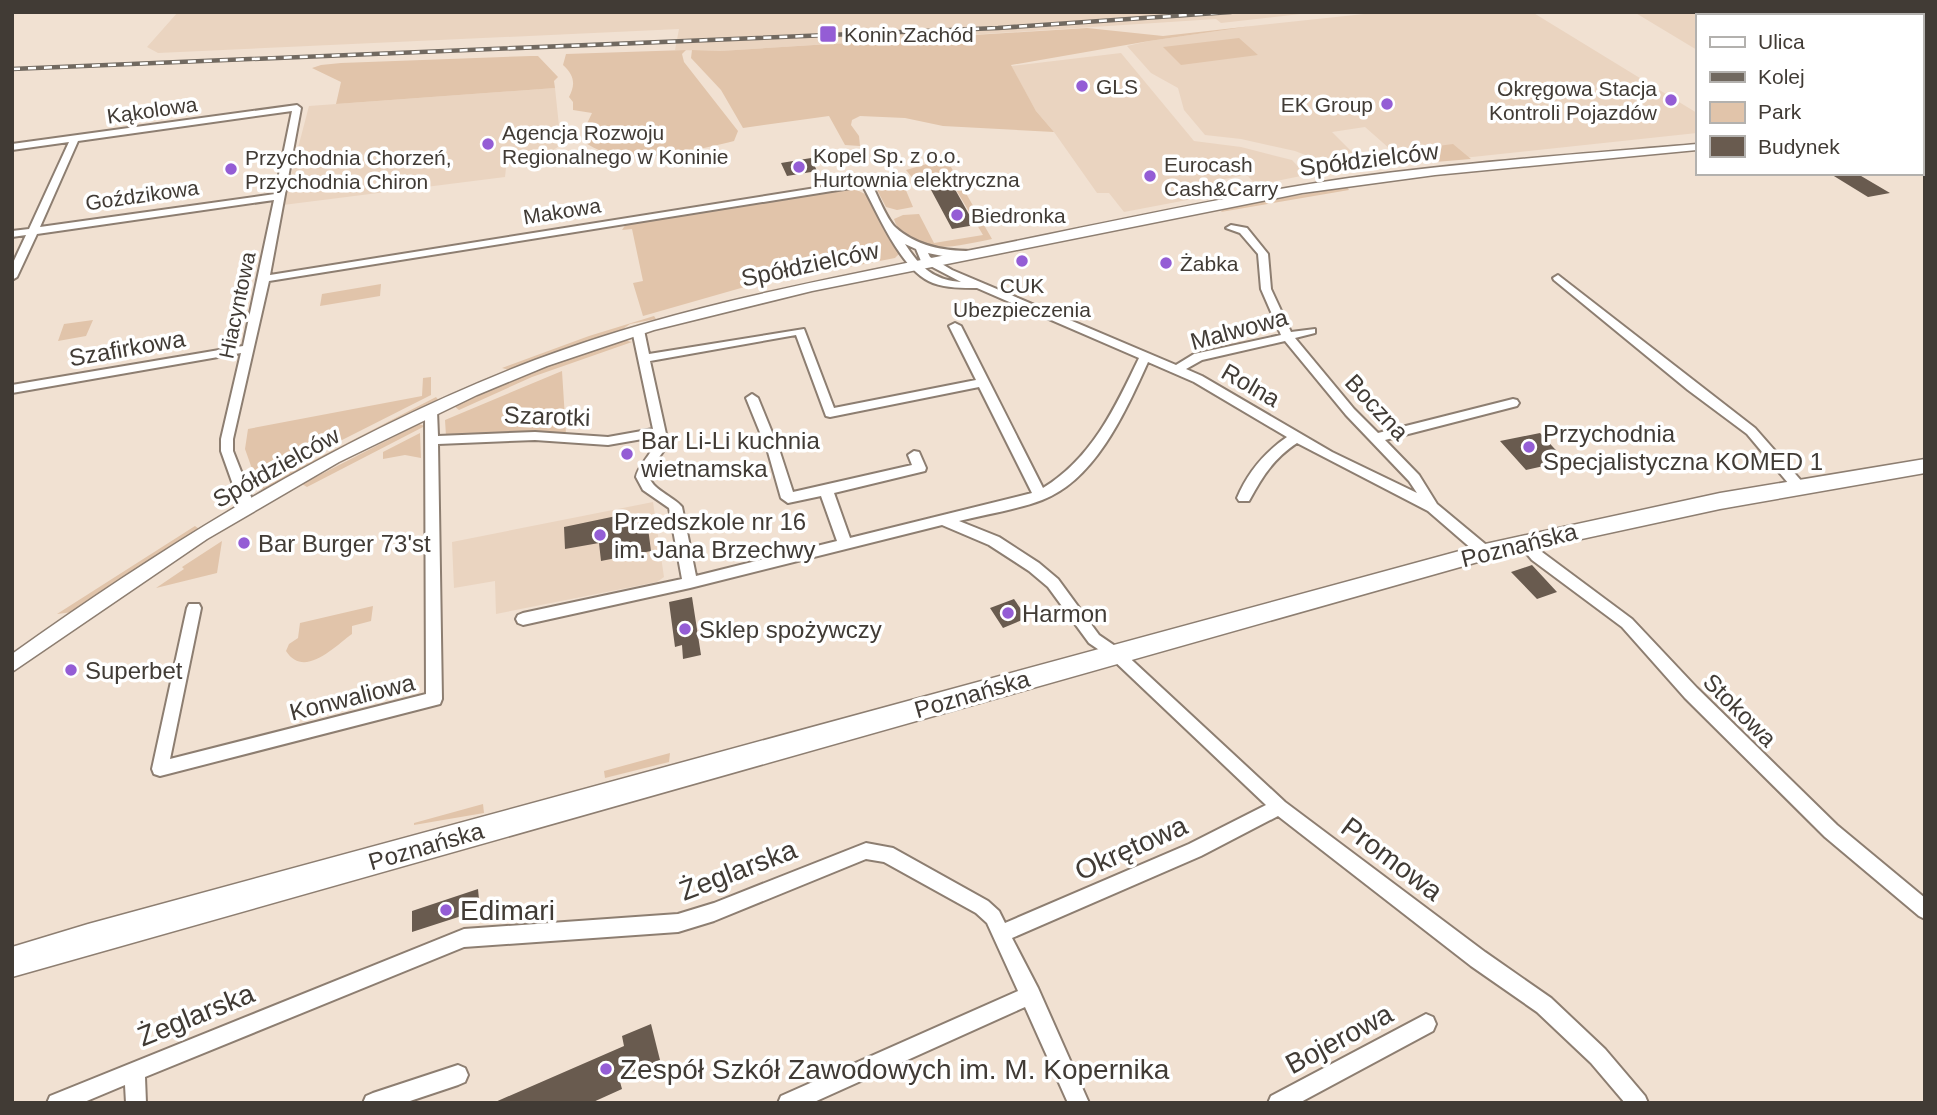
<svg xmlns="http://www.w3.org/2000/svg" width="1937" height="1115" font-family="Helvetica,sans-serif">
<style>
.built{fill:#ead4c0}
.green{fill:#e1c4aa}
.building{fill:#695b4f}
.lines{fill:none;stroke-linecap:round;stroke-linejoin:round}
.minor-casing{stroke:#8d7e71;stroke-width:4}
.tertiary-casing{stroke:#8d7e71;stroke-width:3}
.primary-casing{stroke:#8d7e71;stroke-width:3}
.minor{fill:#fff;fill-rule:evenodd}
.tertiary{fill:#fff;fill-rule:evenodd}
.primary{fill:#fff;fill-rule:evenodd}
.rail-casing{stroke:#716960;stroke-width:4.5}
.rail{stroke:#fff;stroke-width:2.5;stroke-dasharray:8;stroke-linecap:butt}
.poi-dot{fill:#945dd5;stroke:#fff;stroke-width:2.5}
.labels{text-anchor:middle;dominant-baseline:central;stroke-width:7;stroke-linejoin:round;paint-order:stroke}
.far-poi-label{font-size:21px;fill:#413b35;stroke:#fff;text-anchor:start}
.far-street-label{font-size:21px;fill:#413b35;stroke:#fff}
.street-label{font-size:24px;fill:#413b35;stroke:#fff}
.poi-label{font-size:24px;fill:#413b35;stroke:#fff;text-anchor:start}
.near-street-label{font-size:28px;fill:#413b35;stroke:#fff}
.near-poi-label{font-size:28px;fill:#413b35;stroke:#fff;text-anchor:start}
</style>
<rect width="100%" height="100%" fill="#f1e1d2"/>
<path class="built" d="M178 12H1318L1221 23 1216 19 720 51 675 50 679 29 158 53 147 47Z
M1383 12H1532L1697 113V133L1407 164 1365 127 1332 132 1362 162 1336 167 1295 151 1241 139 1205 135 1184 110 1178 88 1151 73 1127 46 1149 41 1252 26Z
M1634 12H1869L1876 16H1697V50Z
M1121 53 1194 141 1241 147 1292 160 1306 175 1256 185 1247 175 1213 181 1224 193 1124 212 1109 193H1097L1054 132 1036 111 1011 66Z
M555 88 561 145 550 152 507 159 505 177 283 205 309 106Z
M653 502 664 577 657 582 496 614 495 581 454 588 452 542Z"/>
<path class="green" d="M1252 26 1149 41 1011 65 1036 111 1054 132 943 126 905 118 860 116 852 120 851 125 859 136 860 146 845 145 829 116 743 128 721 90 691 58 692 50 720 51 1087 28 1163 36Z
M1239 38 1258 55 1181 65 1163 47Z
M686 50 682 54 684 62 738 131 734 141C692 151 618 171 582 140V134L592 113 573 110V102L569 97C576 84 574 75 563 65L566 54Z
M531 56H538L558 77 554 81 555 88 336 104 341 82 312 68 321 65 341 63Z
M1416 144 1423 148 1453 144 1471 159 1435 162Z
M944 159 947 160 992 239C961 245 907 261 894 219L903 215 919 214 934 243 983 235 952 183 944 184 940 177 914 180 906 170Z
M895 180 902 181 913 207 897 210 886 207 877 190 883 184Z
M1347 187 1349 190 1221 212 1224 208Z
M845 189H855L867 195 897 248 899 254 895 258 741 288 643 316 633 283 643 281 632 229 622 230 626 224Z
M381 284 380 296 320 306 322 294Z
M654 316 656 319 630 324 620 331 509 370 502 368 589 336Z
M93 320 86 336 58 341 64 324Z
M624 340 632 342 532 377 459 410 454 406 529 373Z
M562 371 566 434 446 436 445 420Z
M431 377V395L261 481 256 480 245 449 248 429 422 396 423 378Z
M436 397 439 401 267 489 254 491Z
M419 424 425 426 307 487 302 484Z
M420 433 421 458 405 455 383 459V452Z
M195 526 199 529 73 612 57 614Z
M222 541 217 573 156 588 184 569 182 567Z
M373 606 371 621 352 626V634C334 647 304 679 286 651L289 644 298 638 300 623Z
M670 753 669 762 605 778 604 771Z
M483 804 484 813 414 825V823Z"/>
<path class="building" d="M811 158 817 171 787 176 781 163Z
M1829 173H1856L1890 193 1868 197Z
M952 184 975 225 952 229 930 188Z
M1540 433 1566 461 1526 470 1500 441Z
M621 515 623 524 635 531 648 528 651 551 601 561 599 543 565 549 564 527Z
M1532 565 1557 592 1537 599 1511 572Z
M692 597 701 655 683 659 682 645 675 647 669 602Z
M1014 599 1027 618 1003 628 990 608Z
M478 889 480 910 412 932V911Z
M651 1024 660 1060 619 1078 622 1089 591 1103H493L624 1046 622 1036Z"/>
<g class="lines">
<defs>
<path id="minor" d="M297 105 301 108 270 275 866 180 871 183C877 194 886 218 895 227 916 246 943 251 971 251L976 254C964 261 942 256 928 253L930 257 952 270 1176 365 1194 354 1281 335 1261 289 1258 254 1240 233 1226 228 1231 225 1247 228 1268 254 1271 289 1291 332 1315 329V333L1295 338 1354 409 1378 433 1513 399 1517 400 1519 403 1517 406 1385 440 1419 475 1437 504 1490 548 1492 552 1490 556H1480L1428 511 1297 443C1273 459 1262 477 1249 501H1239L1237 498C1248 472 1264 453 1287 437L1194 382 1148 362C1126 410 1096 480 1042 500 1016 510 986 514 959 521L999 537 1039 563 1058 579 1099 635 1121 650 1285 802 1485 952 1551 998 1605 1049 1645 1096 1648 1103H1625L1591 1063 1537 1012 1471 966 1278 816 1201 856 1012 938 1038 988 1089 1103H1068L1025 1007 812 1103H778L781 1096 1018 991 987 923 976 913 884 862 866 859 714 921 678 932 464 947 145 1077 146 1103H126L125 1085 82 1103H47L50 1096 464 929 678 914 714 903 866 843 893 848 988 901 999 911 1005 923 1189 844 1266 805 1111 658 1089 643 1048 587 1029 571 989 545 942 525 690 588 523 625 518 623 516 619 518 615 523 613 682 579 669 508 643 490 636 477C639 462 657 452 654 437L608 445 535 440 438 444 442 699 440 704 160 776 154 774 152 769 187 608 189 604H199L201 608 170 759 426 694 425 411 427 408 431 407 437 411 438 436 535 432 608 437 653 429 632 330 638 327 644 330 649 354 804 329 834 408 976 380 949 326 955 323 961 326 1043 488C1092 458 1115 408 1139 358L977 288C962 288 947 288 933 283 902 272 878 214 863 186L269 281 233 439V451L255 507 248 512 241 507 221 451V439L241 353 12 393V385L243 346 274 200 37 234 17 277 12 280V265L26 235 12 237V231L29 229 69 142 12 150V144ZM292 111 275 194 40 227 78 141ZM905 244 916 249 921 261 961 282C933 280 920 267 905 244ZM796 335 826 416 830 417 979 387 1032 493 850 538 834 493 925 471 926 468 919 452 914 451 908 455 912 465 793 492 780 452 758 398 752 394 746 398 768 452 781 498 788 503 821 496 837 541 696 576 682 507C674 496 645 487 650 472 654 461 664 453 668 443L650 361ZM1285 341 1346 415 1409 481 1417 493 1332 452 1202 376 1186 369 1202 360Z
M1558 275 1755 428 1804 484 1806 487 1804 490H1794L1747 434 1688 390 1554 280 1553 278Z
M1524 537 1529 538 1542 552 1632 619 1697 688 1837 825 1925 898V919L1919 916 1825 837 1685 698 1622 627 1532 560 1517 542Z
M1426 1014 1433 1017 1436 1024 1433 1031 1299 1103H1268L1271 1096Z
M458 1065 465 1068 468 1075 465 1082 458 1085 404 1103H363L366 1096 373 1093Z"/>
<path id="tertiary" d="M1921 122H1925V128H1921Z
M1697 144V150L1435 175 1302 193 812 291 654 330 547 366 477 395 339 462 207 539 12 672V654C176 537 347 432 535 360 672 308 818 281 961 252 1090 227 1218 197 1349 178 1464 162 1581 154 1697 144Z"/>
<path id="primary" d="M1925 459V473L1720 509 1485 560 12 977V947L88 924 1485 544 1720 493Z"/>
</defs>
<use href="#minor" class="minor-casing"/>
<use href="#tertiary" class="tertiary-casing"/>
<use href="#primary" class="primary-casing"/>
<use href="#minor" class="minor"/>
<use href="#tertiary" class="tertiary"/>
<use href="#primary" class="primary"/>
<defs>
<path id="rail" d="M12 69 998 28 1231 12"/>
</defs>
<use href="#rail" class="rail-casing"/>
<use href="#rail" class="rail"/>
</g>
<g class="poi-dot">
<rect x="819" y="25" width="18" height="18" rx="3.5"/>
<circle cx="1082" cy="86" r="7"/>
<circle cx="1671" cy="100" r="7"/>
<circle cx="1387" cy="104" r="7"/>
<circle cx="488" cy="144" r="7"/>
<circle cx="799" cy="167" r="7"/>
<circle cx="231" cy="169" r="7"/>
<circle cx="1150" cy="176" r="7"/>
<circle cx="957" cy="215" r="7"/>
<circle cx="1022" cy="261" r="7"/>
<circle cx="1166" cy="263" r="7"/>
<circle cx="1529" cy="447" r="7"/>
<circle cx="627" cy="454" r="7"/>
<circle cx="600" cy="535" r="7"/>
<circle cx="244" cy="543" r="7"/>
<circle cx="1008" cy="613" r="7"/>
<circle cx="685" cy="629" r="7"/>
<circle cx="71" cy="670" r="7"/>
<circle cx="446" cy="910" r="7"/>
<circle cx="606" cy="1069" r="7"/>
</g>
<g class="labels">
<g class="far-poi-label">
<text x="844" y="34">Konin Zachód</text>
<text x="1096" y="86">GLS</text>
<text x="1657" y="88" text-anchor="end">Okręgowa Stacja<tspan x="1657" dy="24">Kontroli Pojazdów</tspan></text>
<text x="1373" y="104" text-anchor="end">EK Group</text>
<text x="502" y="132">Agencja Rozwoju<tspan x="502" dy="24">Regionalnego w Koninie</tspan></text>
<text x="813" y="155">Kopel Sp. z o.o.<tspan x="813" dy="24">Hurtownia elektryczna</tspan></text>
<text x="245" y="157">Przychodnia Chorzeń,<tspan x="245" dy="24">Przychodnia Chiron</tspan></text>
<text x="1164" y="164">Eurocash<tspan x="1164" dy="24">Cash&amp;Carry</tspan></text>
<text x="971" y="215">Biedronka</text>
<text x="1180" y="263">Żabka</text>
<text x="1022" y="285" text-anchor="middle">CUK<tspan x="1022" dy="24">Ubezpieczenia</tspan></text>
</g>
<g class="far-street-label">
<text transform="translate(152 110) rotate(-8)">Kąkolowa</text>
<text transform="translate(142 195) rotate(-8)">Goździkowa</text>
<text transform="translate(562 211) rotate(-9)">Makowa</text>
<text transform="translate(237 305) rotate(-78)">Hiacyntowa</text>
</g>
<g class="street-label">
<text transform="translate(1369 159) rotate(-7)">Spółdzielców</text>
<text transform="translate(810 264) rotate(-12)">Spółdzielców</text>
<text transform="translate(1239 329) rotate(-15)">Malwowa</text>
<text transform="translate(127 348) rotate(-10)">Szafirkowa</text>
<text transform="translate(1251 385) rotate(30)">Rolna</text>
<text transform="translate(1377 407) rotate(47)">Boczna</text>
<text transform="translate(547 416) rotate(2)">Szarotki</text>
<text transform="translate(276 467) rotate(-29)">Spółdzielców</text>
<text transform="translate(1519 545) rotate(-14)">Poznańska</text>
<text transform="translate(972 694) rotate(-16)">Poznańska</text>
<text transform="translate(352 697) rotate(-14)">Konwaliowa</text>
<text transform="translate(1740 710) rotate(45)">Stokowa</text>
<text transform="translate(426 846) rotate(-16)">Poznańska</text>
</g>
<g class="poi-label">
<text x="1543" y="433">Przychodnia<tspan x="1543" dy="28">Specjalistyczna KOMED 1</tspan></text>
<text x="641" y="440">Bar Li-Li kuchnia<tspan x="641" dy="28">wietnamska</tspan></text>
<text x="614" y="521">Przedszkole nr 16<tspan x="614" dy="28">im. Jana Brzechwy</tspan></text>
<text x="258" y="543">Bar Burger 73'st</text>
<text x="1022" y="613">Harmon</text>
<text x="699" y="629">Sklep spożywczy</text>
<text x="85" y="670">Superbet</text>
</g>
<g class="near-street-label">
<text transform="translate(1131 848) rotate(-24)">Okrętowa</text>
<text transform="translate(1392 859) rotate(37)">Promowa</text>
<text transform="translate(738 870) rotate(-21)">Żeglarska</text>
<text transform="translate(196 1015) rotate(-22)">Żeglarska</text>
<text transform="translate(1339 1039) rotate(-28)">Bojerowa</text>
</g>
<g class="near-poi-label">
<text x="460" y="910">Edimari</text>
<text x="620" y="1069">Zespół Szkół Zawodowych im. M. Kopernika</text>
</g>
</g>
<rect width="1937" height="1115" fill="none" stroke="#413b35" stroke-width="28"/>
<rect x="1696" y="14" width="228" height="161" fill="#ffffff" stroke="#b3b1ae" stroke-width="2"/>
<rect x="1710" y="37" width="35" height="10" fill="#ffffff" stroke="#b3b1ae" stroke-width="2"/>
<text x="1758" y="49" font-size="21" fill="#413b35">Ulica</text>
<rect x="1710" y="72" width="35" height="10" fill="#716960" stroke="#b3b1ae" stroke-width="2"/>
<text x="1758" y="84" font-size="21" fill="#413b35">Kolej</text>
<rect x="1710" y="102" width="35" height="21" fill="#e1c4aa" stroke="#b3b1ae" stroke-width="2"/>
<text x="1758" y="119" font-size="21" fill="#413b35">Park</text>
<rect x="1710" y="136" width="35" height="21" fill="#695b4f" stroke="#b3b1ae" stroke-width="2"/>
<text x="1758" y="154" font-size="21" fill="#413b35">Budynek</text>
</svg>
